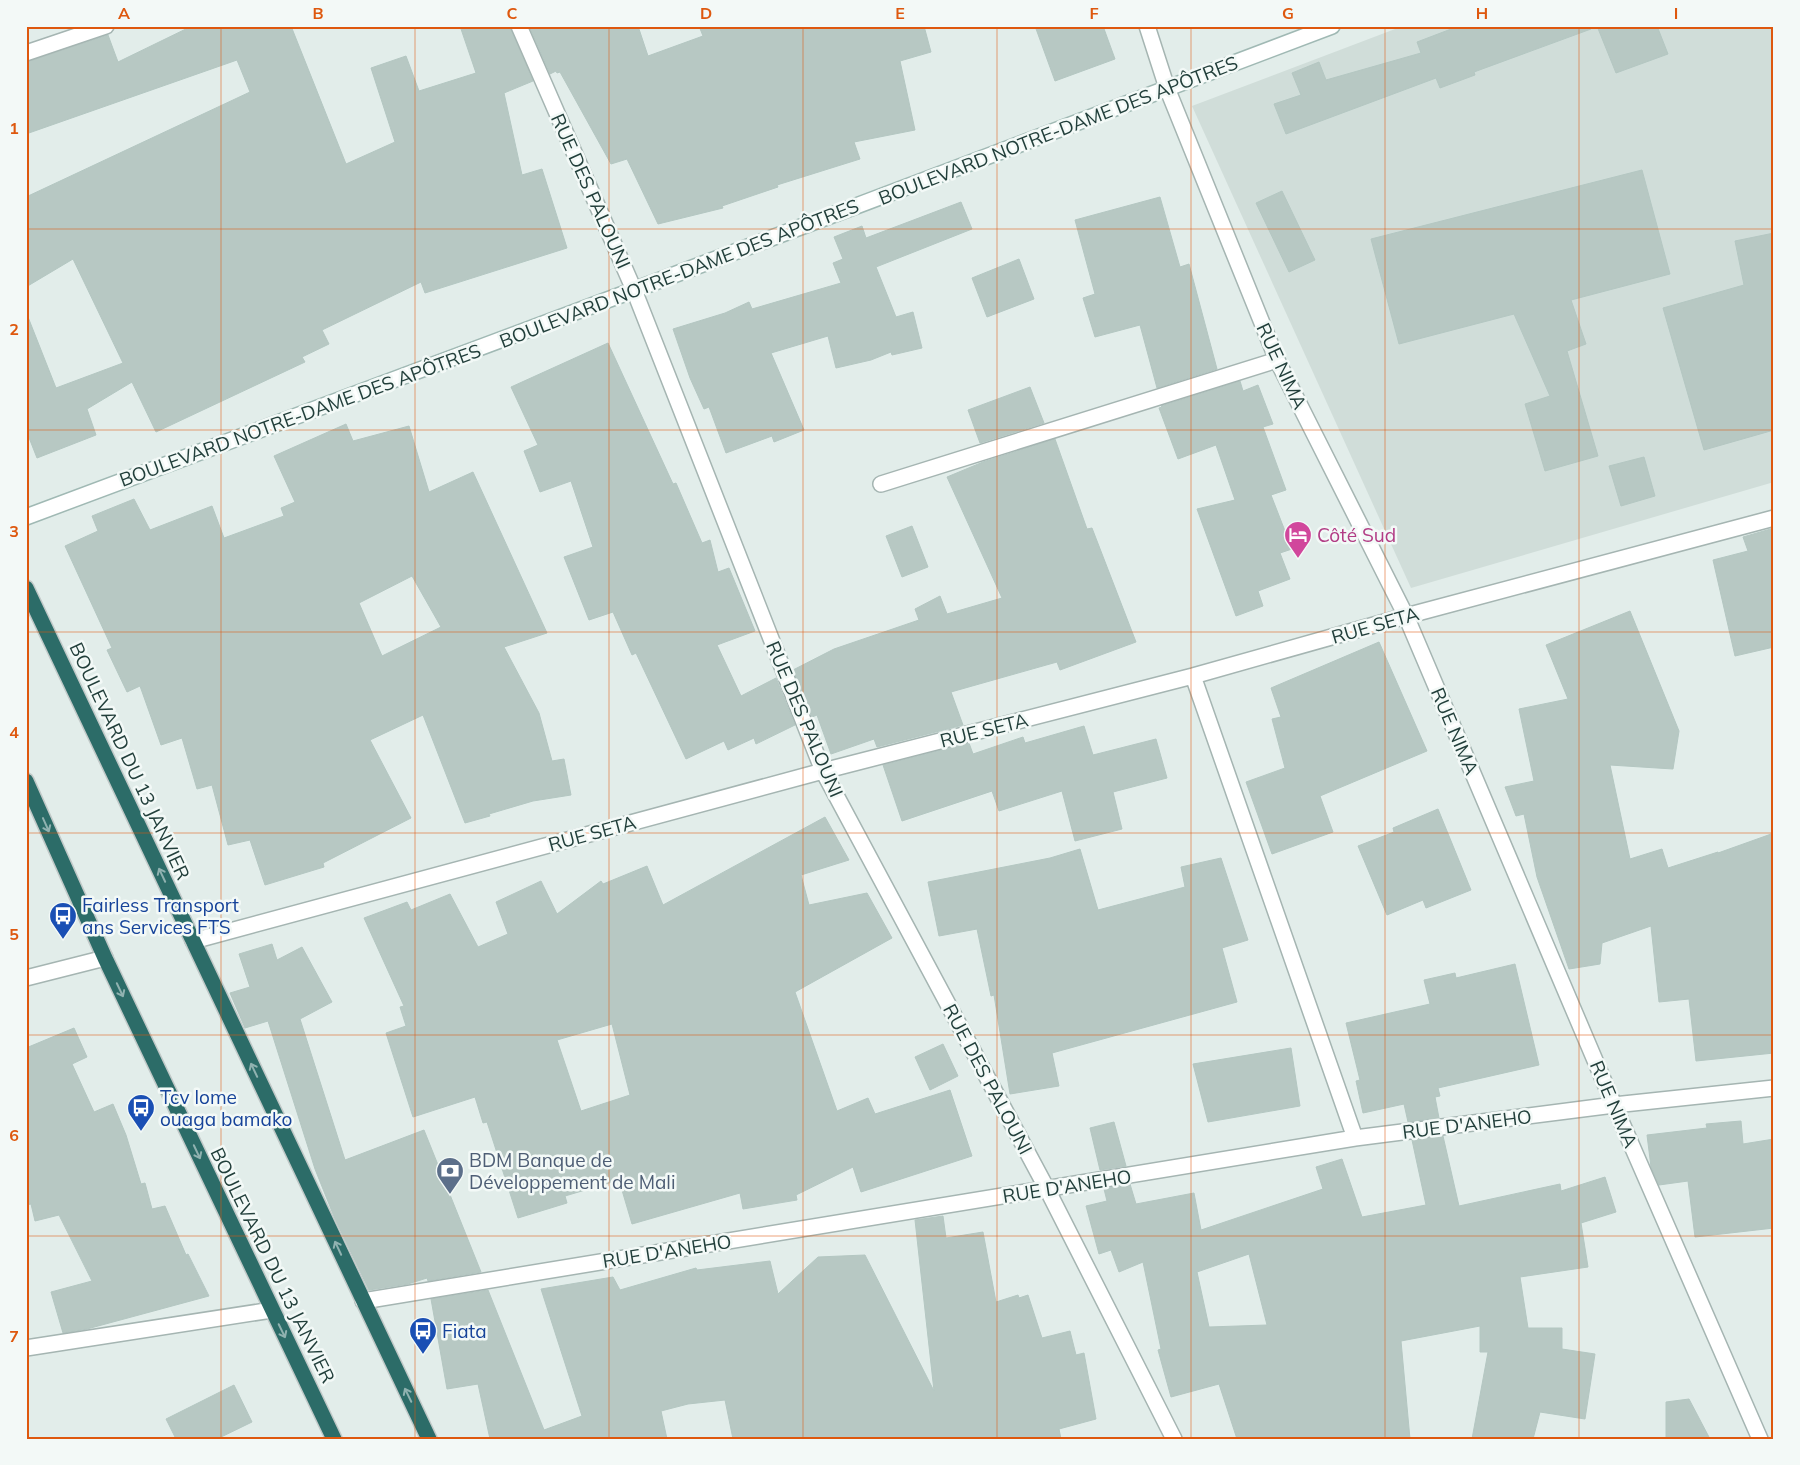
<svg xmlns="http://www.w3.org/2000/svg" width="1800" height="1465" font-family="Mulish,sans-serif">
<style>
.built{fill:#d0ddd9}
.building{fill:#b7c8c3;stroke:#b4c7c2;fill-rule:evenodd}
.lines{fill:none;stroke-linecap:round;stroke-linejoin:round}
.street-casing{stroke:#a5b5b2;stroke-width:18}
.secondary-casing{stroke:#a0b9b4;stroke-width:18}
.highway-casing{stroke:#c1c9c8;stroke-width:18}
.street{stroke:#fff;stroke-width:15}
.secondary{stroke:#fff;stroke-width:15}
.highway{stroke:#2c6c68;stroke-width:15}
.oneway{stroke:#90b2b0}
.grid{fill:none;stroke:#de580e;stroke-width:1;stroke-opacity:0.55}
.labels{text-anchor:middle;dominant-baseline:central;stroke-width:5;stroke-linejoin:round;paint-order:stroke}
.street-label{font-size:19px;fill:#223f3b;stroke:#f3f9f7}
.hotel-label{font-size:19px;fill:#b23c85;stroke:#f3f9f7;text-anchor:start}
.transit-label{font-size:19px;fill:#164399;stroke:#f3f9f7;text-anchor:start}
.service-label{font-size:19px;fill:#4e5e75;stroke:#f3f9f7;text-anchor:start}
.neatline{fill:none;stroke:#de580e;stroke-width:2}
.grid-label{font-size:16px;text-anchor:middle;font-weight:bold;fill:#de580e}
</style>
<rect width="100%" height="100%" fill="#e2edea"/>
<path class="built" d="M1403 26H1774V482L1411 588 1192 106Z"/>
<path class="building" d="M192 26H291L346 164 395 142 371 68 406 56 419 91 476 73 460 26H510L533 81 504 93 522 175 542 169 567 248 425 293 421 282 322 330 329 344 302 357 305 362 156 432 132 382 87 409 96 435 37 458 26 430V317H28L56 388 123 363 73 259 26 287V197L250 92 237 60 26 134V62L108 35 118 62Z
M529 26H638L648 56 703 36 699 26H924L931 52 900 61 915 130 854 142 860 159 777 185 778 187 722 206 723 208 658 224 627 159 611 164 560 72 557 73 556 71 550 74Z
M1035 26H1103L1115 59 1055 81Z
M1459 26H1590L1591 29 1474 72 1475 75 1440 88 1436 78 1286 134 1274 104 1301 95 1292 73 1319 62 1326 80 1421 53 1417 42Z
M1597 26H1657L1668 54 1616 73Z
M1642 170 1670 274 1571 300 1586 344 1567 351 1598 456 1545 471 1525 404 1550 396 1514 314 1399 344 1371 239Z
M1282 191 1315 260 1289 272 1256 203Z
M1160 197 1180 267 1189 264 1217 369 1157 388 1140 325 1095 337 1083 298 1095 294 1075 220Z
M961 202 972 229 876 267 896 317 913 312 922 348 892 355 891 352 871 360 836 368 828 336 771 353 804 430 774 442 772 436 726 453 709 407 704 409 690 378 673 329 725 313 749 302 752 309 841 283 833 263 843 259 834 237 862 226 866 238Z
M1774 233V430L1704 450 1663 308 1744 285 1735 241Z
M1019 259 1034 299 987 317 972 278Z
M608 343 673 484 676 483 702 543 710 540 718 572 729 568 755 631 717 645 741 696 776 678 795 725 756 744 754 738 728 750 724 741 686 759 636 653 632 655 613 612 589 620 564 557 593 547 571 481 540 492 524 451 538 445 511 387Z
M1240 381 1243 391 1258 385 1273 424 1263 427 1286 490 1271 495 1292 549 1280 553 1290 579 1258 591 1263 606 1236 616 1197 509 1235 500 1216 445 1178 459 1159 408 1162 407 1161 406Z
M1030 387 1044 423 980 443 968 410Z
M346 424 353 441 409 426 429 492 473 472 547 633 504 647 539 713 552 761 564 759 571 795 533 801 489 814 490 816 465 823 423 715 370 740 411 818 323 863 324 867 265 885 250 840 228 845 212 785 197 789 182 738 161 745 140 686 127 692 107 650 112 648 65 546 98 531 92 516 134 499 150 530 212 506 224 538 284 516 281 508 295 502 274 456ZM412 576 441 627 382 656 359 603Z
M1055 439 1087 529 1092 528 1136 642 1060 670 1057 662 951 692 963 725 877 747 874 739 831 754 817 715 812 717 793 670 834 649 919 620 915 609 940 596 947 614 1002 598 947 477 983 462Z
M1644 457 1655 496 1621 506 1609 466Z
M912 526 928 567 902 577 886 536Z
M1774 528V647L1735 656 1713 560 1748 551 1743 537Z
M1630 611 1679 731 1673 769 1610 765 1630 859 1662 849 1668 868 1718 852V853L1774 833V1053L1696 1061 1689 999 1659 1002 1651 926 1602 943 1600 964 1569 969 1537 877 1524 814 1516 816 1505 787 1534 781 1519 709 1568 699 1546 645Z
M1379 642 1427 751 1320 796 1333 832 1272 854 1246 782 1285 768 1272 719 1281 717 1271 688Z
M1084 726 1093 755 1156 739 1167 778 1113 792 1122 829 1075 841 1062 791 999 811 992 791 902 821 883 765 969 743 973 754 1023 737 1025 743Z
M1438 809 1471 890 1426 908 1423 900 1387 915 1358 846 1394 832 1393 828Z
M825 817 849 860 801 875 809 905 867 893 892 938 795 992 837 1111 868 1098 875 1114 950 1090 972 1156 861 1192 853 1167 796 1195 797 1200 743 1209 740 1193 632 1224 619 1180 565 1196 567 1203 518 1218 487 1122 483 1123 475 1097 413 1117 386 1033 406 1026 400 1007 404 1006 364 918 407 902 411 910 450 894 478 947 508 934 496 902 541 881 557 914 601 881 603 884 647 866 663 905ZM612 1024 630 1095 581 1111 557 1040Z
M1080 849 1098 910 1185 887 1181 867 1221 858 1248 940 1222 948 1237 1002 1052 1053 1059 1086 1010 1094 994 995 991 996 977 929 939 936 928 882 1050 858Z
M272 944 277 960 302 947 332 1002 300 1019 345 1160 424 1130 481 1272 428 1281 427 1278 408 1284 369 1290 335 1219 315 1169 268 1021 245 1028 230 993 250 987 239 954Z
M1515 964 1539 1065 1438 1088 1440 1096 1435 1097 1439 1118 1408 1122 1404 1104 1363 1113 1356 1081 1360 1080 1346 1023 1430 1004 1424 980 1455 973 1456 978Z
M74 1028 87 1057 72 1064 94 1112 113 1104 126 1135 141 1184 145 1183 152 1209 165 1206 186 1255 188 1254 209 1296 87 1329 63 1333 51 1292 92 1281 59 1215 35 1221 31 1204 26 1205V1048Z
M943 1044 958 1076 930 1090 915 1057Z
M1291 1048 1300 1106 1208 1122 1193 1064Z
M1741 1121 1743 1144 1774 1139V1228L1695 1237 1688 1181 1659 1185 1651 1167 1647 1135 1707 1128 1706 1124Z
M1114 1122 1126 1166 1100 1170 1090 1128Z
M1443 1136 1459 1206 1560 1184 1561 1191 1605 1177 1616 1212 1581 1223 1588 1267 1520 1277 1528 1328H1562V1349L1595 1354 1585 1419 1540 1412 1533 1439H1472L1488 1352H1480V1326L1401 1341 1410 1439H1237L1219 1384 1171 1397 1158 1350 1161 1349 1143 1262 1119 1272 1111 1250 1099 1254 1086 1206 1107 1201 1104 1189 1130 1184 1136 1204 1194 1193 1201 1230 1323 1189 1316 1167 1342 1159 1362 1217 1426 1205 1412 1140ZM1249 1254 1267 1325 1209 1327 1197 1272Z
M943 1216 946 1238 983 1232 996 1302 1018 1295 1019 1298 1028 1295 1042 1338 1070 1331 1076 1355 1084 1353 1096 1419 1059 1429 1061 1439H733L725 1400 688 1404 661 1411 667 1439H490L478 1384 447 1389 431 1299 488 1290 544 1430 582 1416 541 1289 613 1277 620 1290 696 1268 697 1270 770 1261 778 1294 818 1257 865 1255 934 1391 915 1220Z
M234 1385 252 1422 217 1439H176L166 1419Z
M1689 1399 1710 1439H1666V1402Z"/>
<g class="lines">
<defs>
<path id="street" d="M519 26 634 290 823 771 1047 1189 1174 1439
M1147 26 1167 88 1277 360 1406 616 1614 1105 1760 1439
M26 53 106 26
M881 484 1277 360
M1193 676 1355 1138
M193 941 823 771 1193 676 1406 616 1774 518
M26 978 105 958
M363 1301 1355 1138 1614 1105 1774 1088
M26 1348 272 1310"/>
<path id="secondary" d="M26 517 634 290 1332 26"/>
<path id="highway" d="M26 588 429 1439
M26 781 105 958 334 1439"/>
</defs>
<use href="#street" class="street-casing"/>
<use href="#secondary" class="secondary-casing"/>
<use href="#highway" class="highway-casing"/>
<use href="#street" class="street"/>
<use href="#secondary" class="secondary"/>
<use href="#highway" class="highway"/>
</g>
<defs><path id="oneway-shaft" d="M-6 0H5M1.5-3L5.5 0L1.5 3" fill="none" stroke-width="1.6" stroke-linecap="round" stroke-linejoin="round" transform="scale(1.25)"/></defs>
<g class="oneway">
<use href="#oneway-shaft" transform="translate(46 825) rotate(66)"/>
<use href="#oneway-shaft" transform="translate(162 875) rotate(-115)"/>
<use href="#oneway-shaft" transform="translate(120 990) rotate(65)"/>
<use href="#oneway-shaft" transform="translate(254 1070) rotate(-115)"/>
<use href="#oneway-shaft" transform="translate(197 1152) rotate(65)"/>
<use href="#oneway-shaft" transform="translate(338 1248) rotate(-115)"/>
<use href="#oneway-shaft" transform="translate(282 1331) rotate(64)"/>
<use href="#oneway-shaft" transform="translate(408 1395) rotate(-116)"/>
</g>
<path class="grid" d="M221 26V1439M415 26V1439M609 26V1439M803 26V1439M997 26V1439M1191 26V1439M1385 26V1439M1579 26V1439M26 229H1774M26 430H1774M26 632H1774M26 833H1774M26 1035H1774M26 1236H1774"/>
<defs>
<symbol id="hotel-pin" viewBox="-11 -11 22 30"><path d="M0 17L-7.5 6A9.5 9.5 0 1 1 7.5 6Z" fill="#d1479c" stroke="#f3f9f7"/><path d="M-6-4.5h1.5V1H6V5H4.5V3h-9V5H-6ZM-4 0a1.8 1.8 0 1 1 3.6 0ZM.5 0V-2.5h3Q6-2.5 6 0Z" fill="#fff"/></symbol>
<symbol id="bus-pin" viewBox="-11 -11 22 30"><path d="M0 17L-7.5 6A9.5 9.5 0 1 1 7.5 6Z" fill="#1a4fb4" stroke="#f3f9f7"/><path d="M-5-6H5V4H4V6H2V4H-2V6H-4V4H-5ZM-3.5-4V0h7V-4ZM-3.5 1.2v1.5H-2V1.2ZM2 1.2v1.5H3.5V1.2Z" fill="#fff"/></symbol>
<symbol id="bank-pin" viewBox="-11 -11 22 30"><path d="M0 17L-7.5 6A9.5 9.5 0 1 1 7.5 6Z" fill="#5c6f8a" stroke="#f3f9f7"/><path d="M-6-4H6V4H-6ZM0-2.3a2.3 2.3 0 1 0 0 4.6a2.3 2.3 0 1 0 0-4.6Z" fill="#fff"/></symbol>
</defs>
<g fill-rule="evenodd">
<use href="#hotel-pin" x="1282" y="519" width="32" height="43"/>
<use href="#bus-pin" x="47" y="900" width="32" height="43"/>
<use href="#bus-pin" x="125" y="1092" width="32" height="43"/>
<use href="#bank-pin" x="434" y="1155" width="32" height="43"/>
<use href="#bus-pin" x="407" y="1315" width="32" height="43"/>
</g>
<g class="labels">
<g class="street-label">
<text transform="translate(1058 130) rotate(-21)">BOULEVARD NOTRE-DAME DES APÔTRES</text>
<text transform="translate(591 191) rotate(66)">RUE DES PALOUNI</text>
<text transform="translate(679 273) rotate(-21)">BOULEVARD NOTRE-DAME DES APÔTRES</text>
<text transform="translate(1282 366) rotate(65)">RUE NIMA</text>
<text transform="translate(300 415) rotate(-20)">BOULEVARD NOTRE-DAME DES APÔTRES</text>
<text transform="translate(1375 625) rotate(-16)">RUE SETA</text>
<text transform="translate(805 719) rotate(67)">RUE DES PALOUNI</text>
<text transform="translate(984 730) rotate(-14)">RUE SETA</text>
<text transform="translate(1455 731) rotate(67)">RUE NIMA</text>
<text transform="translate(130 761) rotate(65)">BOULEVARD DU 13 JANVIER</text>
<text transform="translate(592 833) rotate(-15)">RUE SETA</text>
<text transform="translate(988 1079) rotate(62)">RUE DES PALOUNI</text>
<text transform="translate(1614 1104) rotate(67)">RUE NIMA</text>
<text transform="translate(1467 1124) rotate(-7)">RUE D'ANEHO</text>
<text transform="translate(1067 1186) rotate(-9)">RUE D'ANEHO</text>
<text transform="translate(667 1251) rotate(-9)">RUE D'ANEHO</text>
<text transform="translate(273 1265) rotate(64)">BOULEVARD DU 13 JANVIER</text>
</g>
<g class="hotel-label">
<text x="1317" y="535">Côté Sud</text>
</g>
<g class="transit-label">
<text x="82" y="905">Fairless Transport<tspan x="82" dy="22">ans Services FTS</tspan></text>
<text x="160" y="1097">Tcv lome<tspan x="160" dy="22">ouaga bamako</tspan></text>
<text x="442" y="1331">Fiata</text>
</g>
<g class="service-label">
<text x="469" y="1160">BDM Banque de<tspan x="469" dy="22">Développement de Mali</tspan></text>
</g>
</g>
<rect width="1800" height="1465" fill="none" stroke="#f3f9f7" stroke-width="55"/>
<rect x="28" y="28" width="1744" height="1410" class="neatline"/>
<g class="grid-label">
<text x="124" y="19">A</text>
<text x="318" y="19">B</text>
<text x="512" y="19">C</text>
<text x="706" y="19">D</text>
<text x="900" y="19">E</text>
<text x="1094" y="19">F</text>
<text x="1288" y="19">G</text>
<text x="1482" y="19">H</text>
<text x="1676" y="19">I</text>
<text x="14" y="134">1</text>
<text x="14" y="335">2</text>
<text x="14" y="537">3</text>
<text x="14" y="738">4</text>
<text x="14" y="940">5</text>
<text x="14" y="1141">6</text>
<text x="14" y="1342">7</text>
</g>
</svg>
